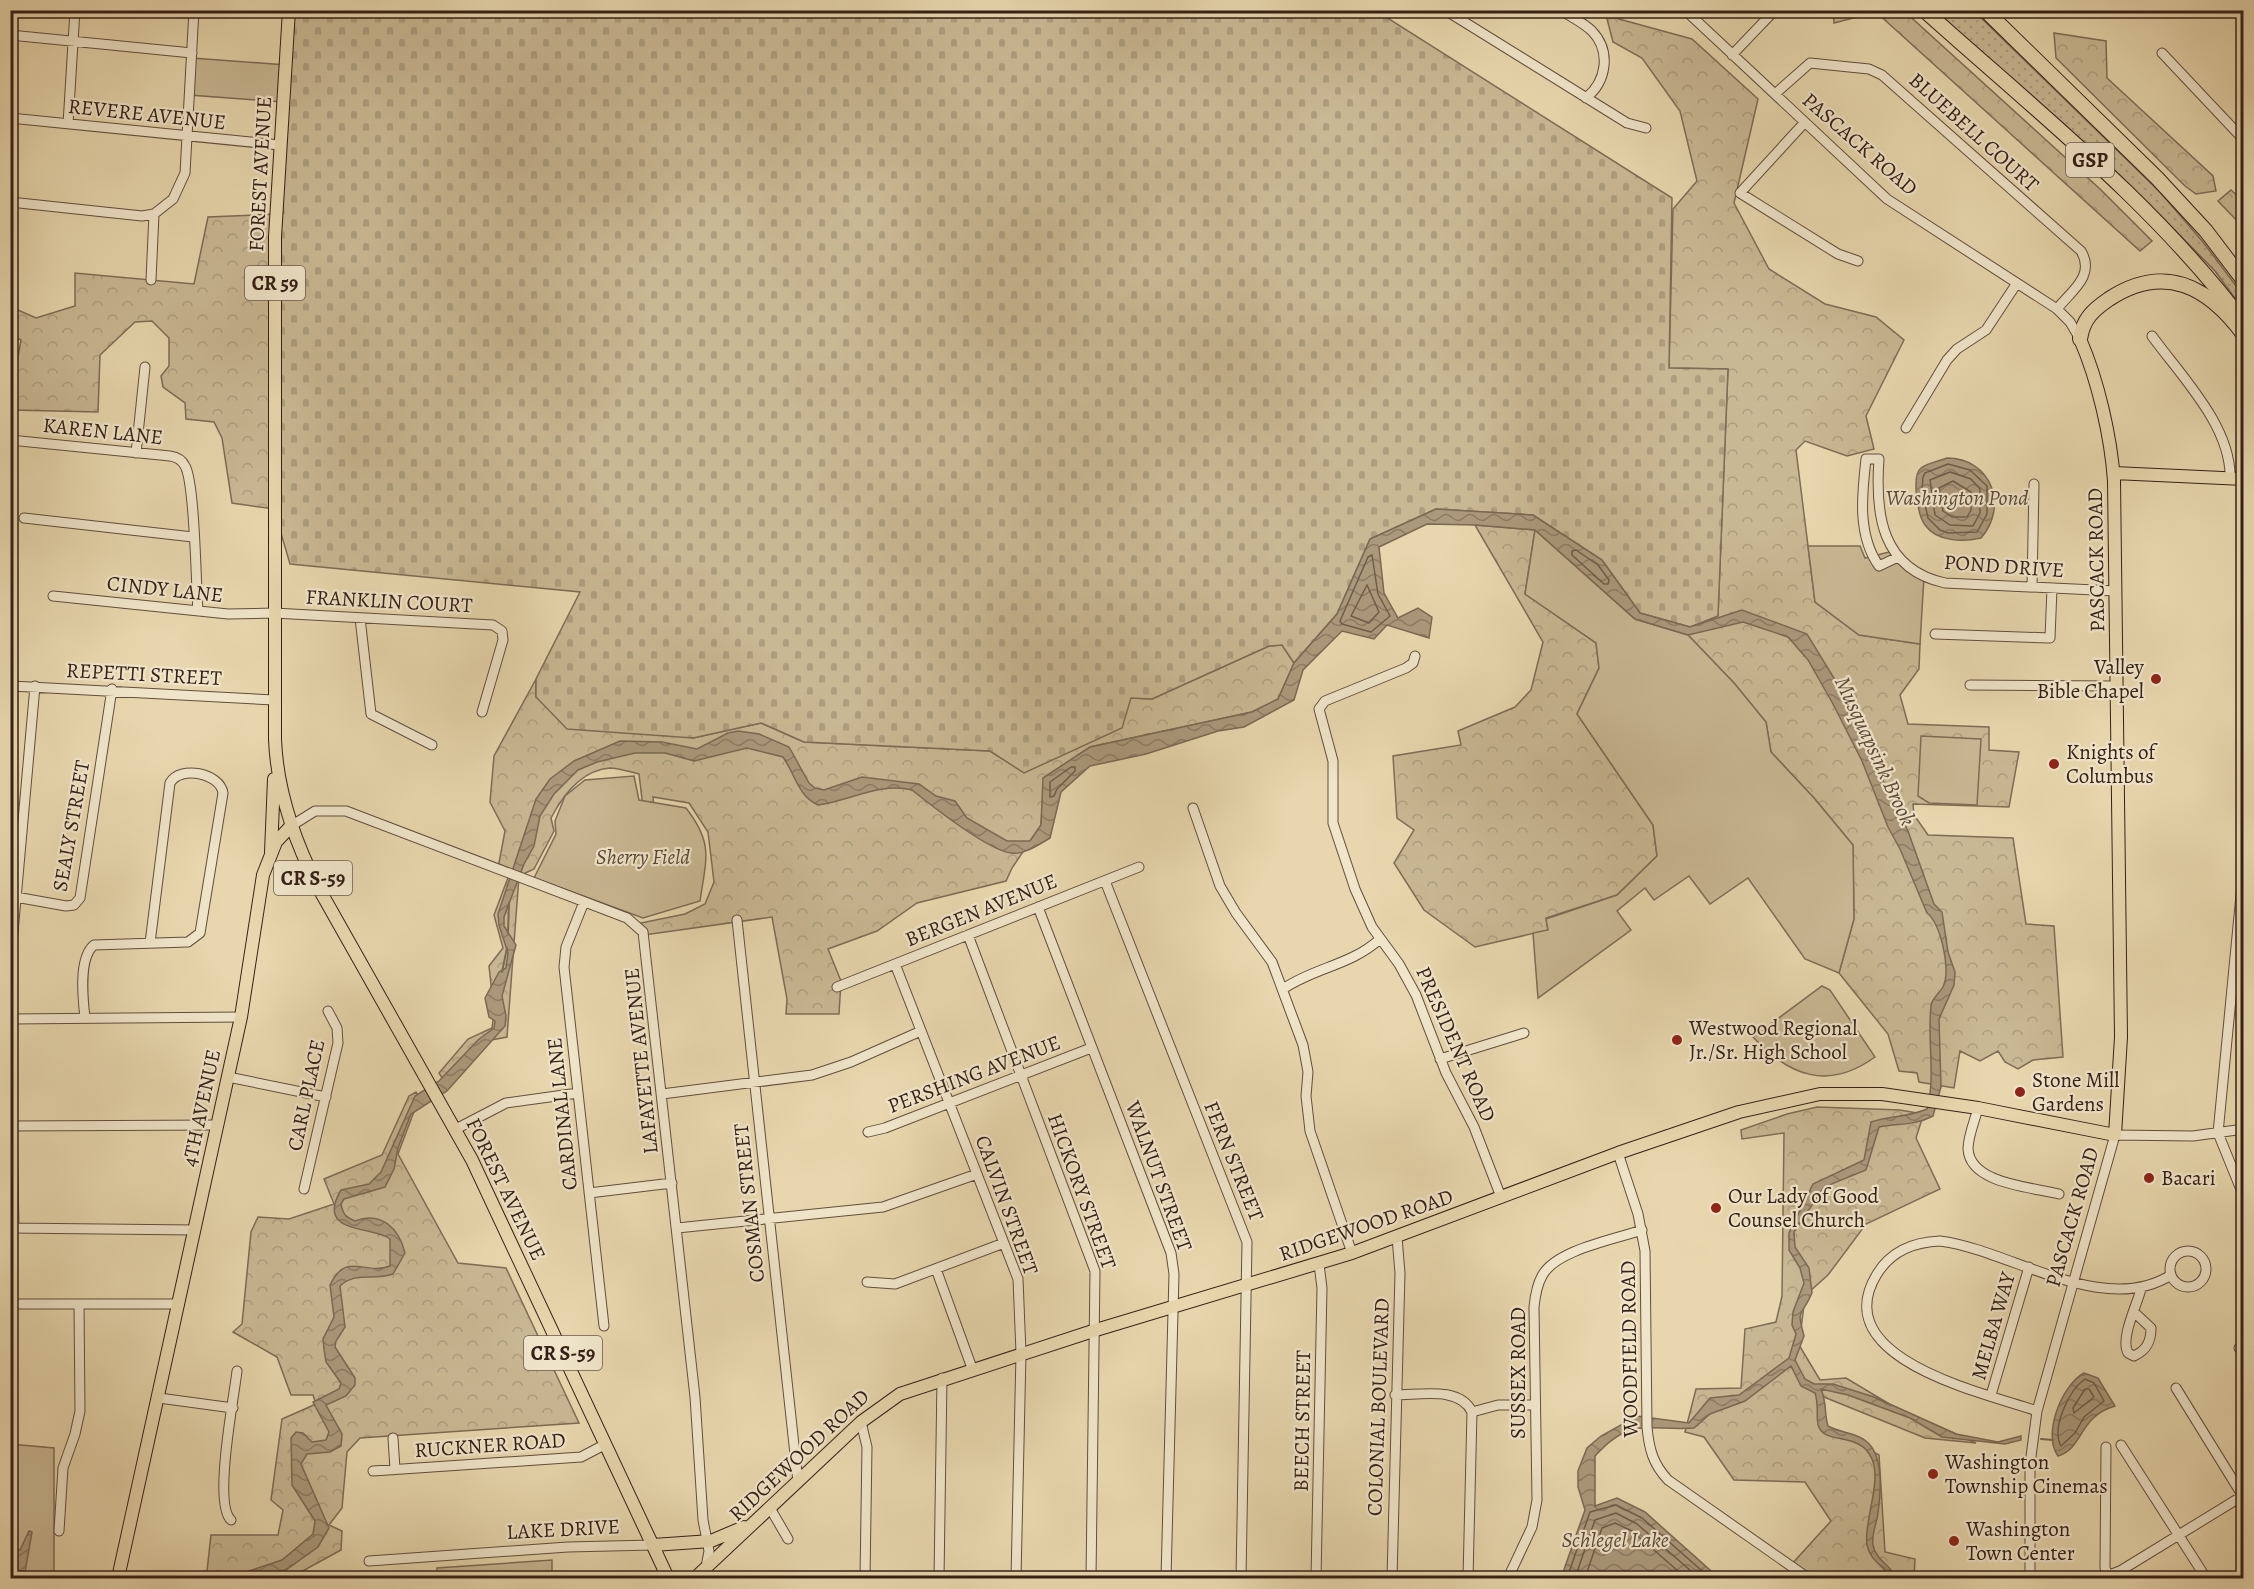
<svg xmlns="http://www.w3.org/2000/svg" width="2254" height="1589" font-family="Alegreya,serif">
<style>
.grass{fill:url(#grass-dots);stroke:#7e6c56;stroke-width:1.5}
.forest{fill:url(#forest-crowns);stroke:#7e6c56;stroke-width:1.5}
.cemetery{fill:url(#cemetery-stones);stroke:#7e6c56;stroke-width:1.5}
.park{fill:#c9b894;stroke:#7e6c56;stroke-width:1.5}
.water{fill:url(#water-waves);stroke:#7b6953;stroke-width:1.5}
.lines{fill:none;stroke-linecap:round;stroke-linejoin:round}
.shore{stroke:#705c49;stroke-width:1.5}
.stream{stroke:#7b6953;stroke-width:2}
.minor-casing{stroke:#614e3d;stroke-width:11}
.major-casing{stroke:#342017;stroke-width:14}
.highway-casing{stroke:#342017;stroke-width:16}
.minor{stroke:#f0e5ca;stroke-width:9}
.major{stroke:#e8d7ae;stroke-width:12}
.highway{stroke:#e8d7ae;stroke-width:14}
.poi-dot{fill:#8f2418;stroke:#f0e5ca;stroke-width:2}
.labels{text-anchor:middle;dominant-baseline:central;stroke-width:4.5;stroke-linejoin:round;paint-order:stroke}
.shield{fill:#f0e5ca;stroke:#6c5b4d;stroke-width:1.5}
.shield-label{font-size:20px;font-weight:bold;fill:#342017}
.street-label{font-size:21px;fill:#342017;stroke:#f0e5ca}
.poi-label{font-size:21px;fill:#342017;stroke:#f0e5ca;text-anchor:start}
.park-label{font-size:21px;font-style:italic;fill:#594636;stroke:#f0e5ca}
.water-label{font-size:22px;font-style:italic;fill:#5e4a3a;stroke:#f0e5ca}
</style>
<defs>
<pattern id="grass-dots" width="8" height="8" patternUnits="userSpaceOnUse" patternTransform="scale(1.5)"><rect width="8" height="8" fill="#c9b894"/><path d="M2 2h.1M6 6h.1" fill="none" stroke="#ad9e7f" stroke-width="1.8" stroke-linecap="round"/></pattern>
<pattern id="forest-crowns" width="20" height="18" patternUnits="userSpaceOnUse" patternTransform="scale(1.5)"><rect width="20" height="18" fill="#c9b894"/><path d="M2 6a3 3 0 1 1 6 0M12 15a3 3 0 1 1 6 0" fill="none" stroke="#ad9e7f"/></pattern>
<pattern id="cemetery-stones" width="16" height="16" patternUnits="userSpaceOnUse" patternTransform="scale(1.5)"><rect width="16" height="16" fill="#c9b894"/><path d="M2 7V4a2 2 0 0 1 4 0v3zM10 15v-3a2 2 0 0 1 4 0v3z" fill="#ad9e7f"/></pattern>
<pattern id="water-waves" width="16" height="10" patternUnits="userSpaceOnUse" patternTransform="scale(1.5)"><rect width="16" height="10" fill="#ab997b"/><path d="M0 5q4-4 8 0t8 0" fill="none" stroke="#8c7c64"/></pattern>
</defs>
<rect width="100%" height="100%" fill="#e8d7ae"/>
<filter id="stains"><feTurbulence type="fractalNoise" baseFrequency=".00333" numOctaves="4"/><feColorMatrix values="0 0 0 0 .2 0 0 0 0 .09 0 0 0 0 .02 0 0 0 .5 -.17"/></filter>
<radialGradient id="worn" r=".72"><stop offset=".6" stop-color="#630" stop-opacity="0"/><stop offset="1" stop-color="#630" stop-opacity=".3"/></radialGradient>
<path class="grass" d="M1936 11H1974L2159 191 2203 242 2243 295V309L2215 271 2146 201Z"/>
<path class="forest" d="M1605 11H1612L1619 19 1692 39 1758 99 1734 203 1769 269 1825 304 1876 317 1904 340 1866 416 1874 449 1847 456 1805 441 1796 450 1815 602 1859 635 1920 644 1919 669 1900 695 1908 724 1989 727V750L2019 752 2009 807 1913 804 1914 815 1928 835 2013 838 2026 924 2054 926 2063 1057 2033 1060 2018 1069 2005 1062 1998 1051 1980 1061 1960 1051 1954 1088 1919 1082 1917 1073 1899 1071 1888 1034 1839 973 1854 919 1853 845 1814 798 1771 752 1766 722 1734 683 1688 635 1718 615 1728 369 1669 368 1673 209 1697 181 1680 111 1642 58 1613 42Z
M1833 11H1904L2100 189 2152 241 2140 251 1876 12 1834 23Z
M2054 33 2106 41 2107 78 2213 176 2216 191 2196 194 2185 186 2056 58Z
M2231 190 2243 201V227L2218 201Z
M276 214 274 509 232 503 222 438 214 422 186 419 185 403 163 387 161 376 169 366V338L152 321 135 322 100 355 98 412 11 410V374H15L21 340 11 335V307L36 318 75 306V273L194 284 208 217Z
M1475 525 1535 530 1525 594 1596 643 1599 668 1577 714 1653 825 1657 856 1617 895 1546 918 1548 930 1475 947 1424 910 1394 863 1414 830 1397 818 1393 756 1461 745 1458 731 1515 707 1531 690 1543 642Z
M1282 645 1294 663 1278 699 1252 712 1090 747 1044 778 1041 825 1012 868 1006 881 917 903 877 931 828 949 841 981 839 1014H786L787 999 772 917 644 935 636 924 685 914 705 904 714 882 708 832 689 803 653 797 655 815 644 816 639 774C630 772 619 768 610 768 581 770 563 795 551 818L554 831 534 869 519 876 507 1037 486 1041 444 1081 439 1073 468 1039 492 1028 494 1013 489 966 503 948 494 915 509 875 498 868 505 831 490 802 494 756 536 679V697L693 738 761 723 804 742 990 751 1024 772 1131 698 1152 699 1269 646Z
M416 1092 421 1100 418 1101 398 1154 458 1263 506 1268 579 1423 360 1438 347 1452 342 1508 329 1525 342 1531 341 1550 290 1578H134L207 1571 211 1535H278L283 1510 271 1500 282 1419 316 1404 313 1395H291L277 1357 233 1332 242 1324 251 1232 258 1217 289 1219 334 1204 324 1179 382 1155 409 1096Z
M1817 1107 1900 1110 1928 1115 1922 1119 1916 1138 1940 1189 1866 1224 1828 1275 1809 1292 1804 1305 1799 1345 1820 1380 1846 1378 1891 1405 1976 1443 1925 1438 1819 1395 1824 1426 1879 1455 1885 1552 1915 1559 1914 1578H1803L1790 1566 1831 1521 1805 1482 1734 1480 1704 1437 1685 1432 1696 1389 1741 1388 1745 1329 1776 1322 1782 1296 1784 1133 1742 1139 1741 1130 1787 1114Z"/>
<path class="cemetery" d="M289 10 1382 11 1381 14 1672 198 1669 368 1728 369 1718 616 1690 627 1640 613 1602 560 1533 515 1436 509 1370 539 1337 614 1294 663 1282 645 1269 646 1152 699 1131 698 1122 728 1024 773 990 751 804 742 761 723 693 738 567 729 536 697V679L580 592 290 564 274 509 275 237Z"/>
<path class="park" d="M192 58 286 65 283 102 189 95Z
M1535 530 1635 619 1688 635 1734 683 1766 722 1771 752 1814 798 1853 845 1854 919 1839 973 1805 959 1748 878 1710 904 1689 876 1654 900 1645 888 1617 911 1631 930 1538 998 1533 933 1548 930 1546 919 1617 895 1657 856 1653 825 1577 714 1599 668 1596 643 1525 594Z
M1808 546H1860L1865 558 1893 551 1924 577 1920 644 1859 635 1815 602Z
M1921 736 1981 739 1977 805 1929 803 1918 796Z
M634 776 639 800 686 808C714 844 706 859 700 901L643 918 534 878 556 834 555 821 565 796 585 780Z
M1822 986 1830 990 1875 1057C1828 1091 1789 1076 1753 1037Z
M10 1444 54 1448V1578H11Z
M552 1560V1578H437V1568Z"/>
<path class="water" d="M1947 458C1991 458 2009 506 1981 538 1963 542 1937 542 1925 525 1918 516 1911 476 1921 468 1927 463 1940 461 1947 458Z
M1436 509 1533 515 1602 560 1640 613 1690 627 1742 610 1807 634 1875 745 1873 760 1908 831 1934 904 1942 912 1948 952 1955 972 1954 985 1939 1019 1941 1087 1933 1116C1914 1126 1899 1123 1879 1127L1866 1170 1824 1187 1794 1232 1795 1247 1809 1268 1812 1293C1801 1319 1796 1306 1804 1336L1795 1360 1805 1379 1814 1384H1833L1874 1397 1956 1434 1998 1442 2021 1436V1440L2005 1444 1942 1437 1910 1418 1848 1395 1821 1389C1827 1403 1824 1413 1828 1426 1840 1433 1855 1432 1866 1441 1884 1455 1881 1493 1878 1513 1877 1523 1871 1535 1873 1545 1875 1559 1891 1566 1897 1578H1890C1884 1565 1870 1561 1867 1545 1863 1523 1882 1483 1872 1459 1859 1429 1823 1447 1818 1424 1816 1416 1819 1405 1815 1393L1801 1386 1791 1366 1745 1401 1710 1414 1694 1428C1647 1431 1631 1416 1595 1456V1506L1617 1498 1645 1512 1719 1578H1561L1585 1510 1578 1487V1471L1587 1448 1601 1436 1637 1416 1689 1423 1710 1398 1739 1395 1789 1358 1796 1334 1792 1325 1793 1312 1804 1283 1800 1268 1789 1250V1233L1813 1184 1864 1160 1871 1122C1890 1116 1909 1117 1927 1109 1936 1075 1927 1041 1931 1006 1931 999 1939 994 1943 987 1951 970 1941 924 1927 913L1900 849 1888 827 1862 761 1833 704 1808 660 1788 637 1743 622 1688 635 1635 619 1535 530 1475 525 1427 524 1379 547 1384 593 1398 618 1418 608 1432 617 1429 638 1387 625 1374 639 1342 631 1303 670 1294 700 1244 727 1218 731 1146 754 1090 766 1061 792 1050 838C1038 845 1024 855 1011 853 988 850 932 806 912 790 880 782 849 801 818 805 798 796 795 774 783 757L747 748 694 761 665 753H635L597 762 578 770 554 794 540 816 534 846 524 864 504 917V926L516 945 502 996 506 1016 505 1026 447 1091 411 1114 398 1148 394 1169 385 1187 344 1199 341 1204C343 1214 345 1217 355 1221 381 1211 399 1228 405 1253L393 1274C374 1281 356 1271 340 1286L345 1327 336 1341 335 1347 355 1378V1385L346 1396 326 1405 342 1434 341 1446 330 1452 307 1454 301 1464 329 1528 318 1547 276 1577 242 1578 246 1572 282 1560 313 1534 315 1521 292 1485 291 1438 296 1432 303 1433 312 1442 326 1440 329 1432 313 1402 339 1389 341 1383 326 1362 324 1349 323 1339 334 1317 330 1285C347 1250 364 1276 390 1266V1239C375 1226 314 1235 341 1190L369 1184 381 1172 415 1096 439 1081 478 1040 494 1028 495 1021 489 1017 485 998 499 972 506 968 508 953 499 925 498 914 536 799 550 779 574 761 620 741 662 742 697 749 728 733 738 731 759 734 789 747 809 783 815 788 824 790 862 777 919 784 936 796 955 801 967 818 1007 841H1030L1041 825 1043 778 1090 747 1252 712 1278 699 1294 663 1337 614 1370 539Z
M2084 1373 2098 1378 2115 1406C2078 1417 2084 1448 2058 1456 2042 1434 2062 1385 2084 1373Z
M29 1531 32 1532 24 1578H11V1547L20 1550Z"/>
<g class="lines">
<path class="shore" d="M1948 464 1970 470 1987 486V514L1977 532 1948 533 1940 530 1928 518 1922 490 1923 477 1925 473Z
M1950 472 1971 479 1980 489V513L1973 526 1950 525 1935 515 1930 480Z
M1953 481 1971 492V510L1967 517H1952L1943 511 1939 488Z
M1576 550 1598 565 1609 580 1608 584H1604L1572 555V551Z
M1372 555 1378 594 1390 616 1371 632 1342 624 1340 621 1368 557Z
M1367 585 1379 612 1369 623 1351 616Z
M1071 767H1075V771L1057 789 1054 796 1050 797V782Z
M2085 1379 2094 1383 2104 1401 2084 1417 2075 1433 2061 1446C2051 1428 2069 1390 2085 1379Z
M2085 1389H2089L2094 1397 2074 1413 2073 1408Z
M1567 1578 1590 1512 1616 1505 1642 1518 1710 1578
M1575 1578 1595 1520 1616 1513 1637 1524 1699 1578
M1585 1578 1602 1528 1615 1523 1632 1531 1686 1578"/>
<path class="stream" d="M508 933 509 903
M502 972 507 948
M2041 1439 2053 1440"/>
<defs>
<path id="minor" d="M1445 10 1627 123 1646 128
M1561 10C1571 17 1584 23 1592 31 1611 51 1607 81 1586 98
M1685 10 1887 199 2057 309 2070 322 2080 339
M10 35 192 53
M2162 53 2244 140
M1732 55 1775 10
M1775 94 1810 63 1869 69 1882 75 2081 251C2096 276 2070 292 2057 309
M10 118 280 145
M1805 122 1740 193 1838 254 1858 261
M68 124 75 10
M10 202 142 216 154 214
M151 280 154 214 173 199 185 173 194 10
M2152 336C2181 376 2232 427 2230 479
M1906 428 1947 360 1957 349 1986 330 2017 283
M10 440 170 456C177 457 182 460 185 466 195 482 196 586 198 611
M136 453 145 367
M24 518 193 537
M1898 557 1879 566C1857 535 1862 494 1866 459H1879C1875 514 1881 569 1945 583L2116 591
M2032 587 2034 484
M53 596 228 614 274 613 493 625 502 631 503 640 482 712
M360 618 371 714 432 745
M1935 634 2050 638 2052 588
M1415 656 1413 663 1406 668 1325 701 1319 709 1333 761V823L1355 889 1372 927 1399 964 1416 995 1446 1073 1474 1127 1501 1197
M1970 685 2116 686
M11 686 274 700
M1193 808 1220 886 1236 913 1272 962 1303 1045 1308 1072 1306 1096 1310 1131 1352 1253
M291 826 315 811H346L627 918 643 932 695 1397 703 1520 709 1551 706 1567
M2244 864 2218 1133 2244 1197
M1105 881 1247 1242 1241 1578
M10 896 66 906 74 905 80 898 112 689
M584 902 566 947 564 967 604 1326
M1038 907 1171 1253 1174 1274 1166 1578
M737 920 798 1482
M968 935 1095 1271 1091 1578
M895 964 1018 1279 1021 1353 1016 1578
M10 966 35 686
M837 987 1139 867
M1283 989C1315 967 1350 966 1380 939
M85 1018C83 1000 78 958 94 945L188 942 200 933 223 793C220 773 180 765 170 783L150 943
M10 1019 241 1017
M1440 1059 1524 1033
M228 1077 326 1097
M662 1094 812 1075 851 1062 921 1031
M1978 1108C1975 1120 1968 1136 1968 1149 1970 1184 2032 1187 2059 1194
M10 1126 217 1125
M12 1126 14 1228
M456 1129 506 1103 578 1093
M868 1132 885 1128 1091 1048
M1618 1153 1638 1214 1645 1251 1647 1427C1649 1449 1653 1464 1668 1480L1808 1578
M304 1189 338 1043 337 1028 328 1011
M589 1193 672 1183
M10 1228 195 1230
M677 1228 883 1207 977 1174
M2170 1269a18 18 0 1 1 36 0a18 18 0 1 1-36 0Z
M936 1269 972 1368
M867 1282 895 1284 1004 1243
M10 1304H179
M2135 1313 2151 1328C2151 1341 2147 1350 2134 1356L2128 1353C2120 1338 2137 1305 2141 1289
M2239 1348 2244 1355
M2176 1388 2244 1498
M1395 1395C1420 1395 1460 1386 1472 1412
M1991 1395 2029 1267
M159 1398 233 1408
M2037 1411C1985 1393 1825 1359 1877 1274 1891 1251 1914 1242 1940 1241 2011 1250 2103 1318 2171 1275
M1472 1412 1498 1405H1535
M861 1422 867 1447 865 1578
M393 1438 395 1469
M2121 1445 2206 1578
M2106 1447 2105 1568 2109 1578
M373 1471 581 1457 606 1444
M770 1508 788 1539
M231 1520C213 1504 234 1398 237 1371
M59 1531 63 1468 75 1434 80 1411 79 1304
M369 1561 568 1547 653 1545
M939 1578 942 1378
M1316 1578 1322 1288 1319 1264
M1392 1578 1400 1273 1397 1237
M1468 1578 1472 1412
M1508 1578 1532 1527 1537 1500 1534 1307C1535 1297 1537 1285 1542 1276 1555 1250 1616 1239 1642 1230
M2030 1578V1464L2037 1411 2115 1135 2193 1136 2244 1129
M2101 1578 2120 1571 2244 1495"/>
<path id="major" d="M289 10 275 237V739C277 792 294 840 318 887L472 1160 668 1578
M2114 473 2244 479
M271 852 274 779
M653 1545 711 1541 744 1527
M118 1578 241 1017 263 875 276 842 291 826
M695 1578 861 1422 900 1394 1096 1330 1352 1253 1618 1153 1739 1112 1820 1094H1882L1978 1108 2115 1135 2121 1037 2114 481C2111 437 2098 380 2080 339"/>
<path id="highway" d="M1924 10C2034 109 2155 204 2244 323
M1985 10 2157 178 2206 231 2244 281
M2080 339C2083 319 2093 310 2109 299 2164 263 2208 286 2244 335"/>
</defs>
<use href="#minor" class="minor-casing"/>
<use href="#major" class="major-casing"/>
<use href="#highway" class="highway-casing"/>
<use href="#minor" class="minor"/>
<use href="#major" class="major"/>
<use href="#highway" class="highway"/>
</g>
<g class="poi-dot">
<circle cx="2156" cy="679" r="6"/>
<circle cx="2054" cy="764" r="6"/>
<circle cx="1677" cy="1040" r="6"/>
<circle cx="2020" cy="1092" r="6"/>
<circle cx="2149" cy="1178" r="6"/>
<circle cx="1716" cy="1208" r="6"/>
<circle cx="1933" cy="1474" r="6"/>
<circle cx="1954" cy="1541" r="6"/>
</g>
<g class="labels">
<g class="shield">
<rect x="2066" y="143" width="48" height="34" rx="4.5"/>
<rect x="245" y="266" width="60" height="34" rx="4.5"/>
<rect x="274" y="861" width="78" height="34" rx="4.5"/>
<rect x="524" y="1336" width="78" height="34" rx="4.5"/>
</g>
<g class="shield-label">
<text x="2090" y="160">GSP</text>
<text x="275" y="283">CR 59</text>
<text x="313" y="878">CR S-59</text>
<text x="563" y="1353">CR S-59</text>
</g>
<g class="street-label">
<text transform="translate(147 114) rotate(6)">REVERE AVENUE</text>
<text transform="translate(1974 132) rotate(42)">BLUEBELL COURT</text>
<text transform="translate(1860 144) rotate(41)">PASCACK ROAD</text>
<text transform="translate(260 174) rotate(-87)">FOREST AVENUE</text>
<text transform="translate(103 431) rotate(6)">KAREN LANE</text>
<text transform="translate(2096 560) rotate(-91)">PASCACK ROAD</text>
<text transform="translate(2004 566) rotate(4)">POND DRIVE</text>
<text transform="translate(165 589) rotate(6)">CINDY LANE</text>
<text transform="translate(389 601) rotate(3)">FRANKLIN COURT</text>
<text transform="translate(144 674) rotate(3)">REPETTI STREET</text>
<text transform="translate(71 826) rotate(-80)">SEALY STREET</text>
<text transform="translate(981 910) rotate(-22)">BERGEN AVENUE</text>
<text transform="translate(1456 1044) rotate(66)">PRESIDENT ROAD</text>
<text transform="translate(641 1061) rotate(-96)">LAFAYETTE AVENUE</text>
<text transform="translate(974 1074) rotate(-21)">PERSHING AVENUE</text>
<text transform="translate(306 1095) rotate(-78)">CARL PLACE</text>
<text transform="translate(201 1108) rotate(-78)">4TH AVENUE</text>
<text transform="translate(562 1114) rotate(-96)">CARDINAL LANE</text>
<text transform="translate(1234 1161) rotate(68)">FERN STREET</text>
<text transform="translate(1159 1176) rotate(70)">WALNUT STREET</text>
<text transform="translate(506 1189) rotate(64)">FOREST AVENUE</text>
<text transform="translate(1082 1191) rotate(70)">HICKORY STREET</text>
<text transform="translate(749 1203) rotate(-96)">COSMAN STREET</text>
<text transform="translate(1007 1205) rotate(70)">CALVIN STREET</text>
<text transform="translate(2072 1217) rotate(-74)">PASCACK ROAD</text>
<text transform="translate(1366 1225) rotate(-19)">RIDGEWOOD ROAD</text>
<text transform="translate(1993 1326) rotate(-74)">MELBA WAY</text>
<text transform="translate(1629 1349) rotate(-91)">WOODFIELD ROAD</text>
<text transform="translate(1518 1373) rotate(-90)">SUSSEX ROAD</text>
<text transform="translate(1378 1407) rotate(-88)">COLONIAL BOULEVARD</text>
<text transform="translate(1302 1421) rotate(-89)">BEECH STREET</text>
<text transform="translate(490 1445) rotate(-4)">RUCKNER ROAD</text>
<text transform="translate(799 1455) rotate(-43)">RIDGEWOOD ROAD</text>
<text transform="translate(563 1529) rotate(-3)">LAKE DRIVE</text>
</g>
<g class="poi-label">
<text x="2144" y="667" text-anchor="end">Valley<tspan x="2144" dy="24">Bible Chapel</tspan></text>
<text x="2066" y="752">Knights of<tspan x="2066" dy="24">Columbus</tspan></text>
<text x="1689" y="1028">Westwood Regional<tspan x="1689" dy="24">Jr./Sr. High School</tspan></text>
<text x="2032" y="1080">Stone Mill<tspan x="2032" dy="24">Gardens</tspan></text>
<text x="2161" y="1178">Bacari</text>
<text x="1728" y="1196">Our Lady of Good<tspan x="1728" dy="24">Counsel Church</tspan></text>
<text x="1945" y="1462">Washington<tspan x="1945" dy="24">Township Cinemas</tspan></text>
<text x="1966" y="1529">Washington<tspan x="1966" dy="24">Town Center</tspan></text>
</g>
<g class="park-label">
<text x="643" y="857">Sherry Field</text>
</g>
<g class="water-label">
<text x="1957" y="498">Washington Pond</text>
<text transform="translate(1875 751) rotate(65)">Musquapsink Brook</text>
<text x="1615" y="1540">Schlegel Lake</text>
</g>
</g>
<rect width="2254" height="1589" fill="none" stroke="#e8d7ae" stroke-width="36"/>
<rect x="12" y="12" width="2230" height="1565" fill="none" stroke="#342017" stroke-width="3"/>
<rect x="18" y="18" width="2218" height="1553" fill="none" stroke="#342017" stroke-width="1.5"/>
<rect width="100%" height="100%" filter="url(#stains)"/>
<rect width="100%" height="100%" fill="url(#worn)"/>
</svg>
